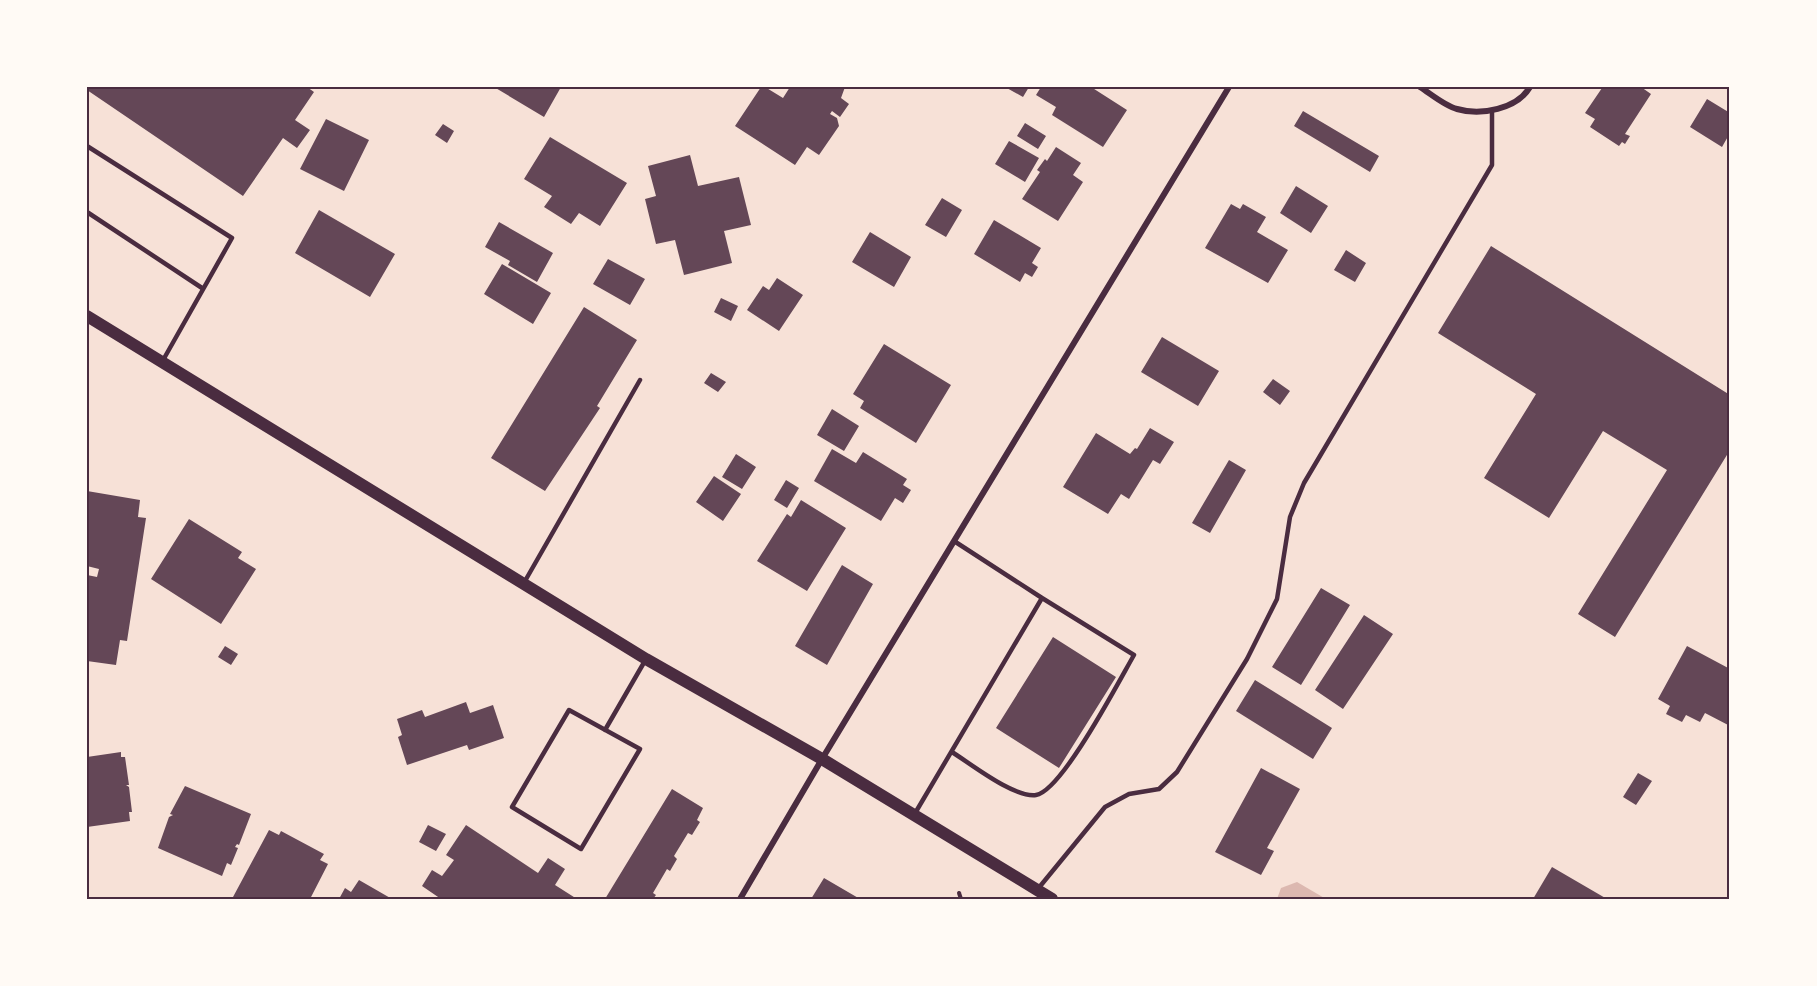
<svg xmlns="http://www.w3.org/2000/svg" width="1817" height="986" font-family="'Archivo Narrow',sans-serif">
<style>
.water{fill:#dcb8b0}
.building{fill:#644757}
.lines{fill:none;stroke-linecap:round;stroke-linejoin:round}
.path{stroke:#4a2c40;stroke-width:4}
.service{stroke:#4a2c40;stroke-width:4.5}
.minor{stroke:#4a2c40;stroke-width:6}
.secondary{stroke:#4a2c40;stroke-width:12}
.neatline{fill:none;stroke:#4a2c40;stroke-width:2}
</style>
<rect width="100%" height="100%" fill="#f7e1d7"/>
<path class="water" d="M1297 882 1326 899H1277L1281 888Z"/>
<path class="building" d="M87 87H307L314 92 295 120 310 130 297 148 283 138 243 196 87 90Z
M494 87H561L544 117Z
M761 87H765L783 98 790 87H845L841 98 849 104 840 117 832 111 830 114 837 118 839 126 819 155 807 147 795 165 735 126Z
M1005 87H1029L1023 97Z
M1041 87H1091L1127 110 1103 147 1052 115 1056 107 1036 95Z
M1606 87H1641L1651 94 1625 134 1630 136 1625 144 1622 142 1619 146 1590 127 1595 119 1585 113 1602 88Z
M1707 99 1730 113V133L1722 147 1690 127Z
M1303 111 1379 156 1370 172 1294 126Z
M326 119 369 140 344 191 300 169Z
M1025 123 1046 136 1038 149 1017 136Z
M443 124 454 131 447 143 435 135Z
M550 137 627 183 600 226 579 213 571 224 544 207 552 196 524 179Z
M1009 141 1039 158 1025 182 995 164Z
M1056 147 1081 163 1073 175 1083 182 1058 221 1022 199 1040 172 1037 170 1045 159 1047 161Z
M690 155 698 186 739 177 751 225 724 231 732 263 684 275 675 240 656 244 645 199 656 196 648 166Z
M1296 186 1328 206 1311 233 1280 213Z
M942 198 962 210 946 237 925 225Z
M1231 204 1240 209 1243 204 1266 217 1257 232 1288 250 1268 283 1205 248Z
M319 210 395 254 370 297 295 253Z
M994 220 1041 248 1032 263 1038 267 1032 277 1025 273 1020 282 974 254Z
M499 222 553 253 537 282 508 265 510 261 485 247Z
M870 232 911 257 894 287 852 262Z
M1491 246 1730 395V450L1615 637 1578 614 1667 470 1603 431 1549 518 1484 478 1536 394 1438 333Z
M1346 250 1366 263 1355 282 1334 270Z
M608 259 645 279 630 305 593 284Z
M502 264 551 293 533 324 484 294Z
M777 278 803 295 779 331 747 310 763 286 769 290Z
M721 298 738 306 731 321 714 312Z
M584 307 637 340 597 406 600 408 545 491 491 458Z
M1162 337 1219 371 1198 406 1141 372Z
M884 344 951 385 916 443 860 408 864 401 853 394Z
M711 373 726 382 718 392 704 383Z
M1273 379 1290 391 1280 405 1263 392Z
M832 409 859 426 844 451 817 435Z
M1150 428 1174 442 1160 464 1153 460 1129 499 1121 494 1108 514 1063 487 1096 433 1130 454 1135 448 1137 449Z
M832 449 856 463 863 452 907 479 903 485 911 490 903 503 895 498 881 521 814 481Z
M736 454 756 467 742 489 722 477Z
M1229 460 1246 470 1210 533 1192 523Z
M714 476 741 494 723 521 696 502Z
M786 480 799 488 787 508 774 500Z
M87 491 140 500 138 517 146 518 127 641 120 640 116 665 87 661V575L97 577 99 569 87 566Z
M801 500 846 528 807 591 757 561 787 514 791 517Z
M189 519 242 552 238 558 256 569 221 624 151 579Z
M842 565 873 584 827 665 795 646Z
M1321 588 1350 605 1301 685 1272 667Z
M1364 615 1393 634 1343 709 1315 690Z
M1053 637 1116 677 1059 768 996 728Z
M225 646 238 654 231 665 218 657Z
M1687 646 1730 669V726L1705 713 1700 722 1686 715 1682 722 1666 714 1670 706 1658 699Z
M1255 680 1332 728 1313 759 1236 711Z
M466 702 470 713 493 705 504 738 469 750 467 745 407 765 398 737 402 735 397 719 422 710 425 717Z
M121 752V757H125L129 785H126L129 787 132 812H129L130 821 87 827V757Z
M1261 768 1300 789 1267 848 1274 851 1261 875 1215 852Z
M1638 773 1652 781 1636 805 1623 797Z
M185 786 251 814 239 845 237 844 235 847 238 848 231 865 227 863 222 876 158 848 169 817 173 815 170 814Z
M672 789 703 808 697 820 700 822 692 835 688 833 674 856 677 859 670 871 667 869 653 893 656 895 653 899H605Z
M428 825 446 834 436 851 419 842Z
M466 825 538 873 548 858 565 869 555 885 577 899H441L422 886 432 870 442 876 454 860 446 855Z
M269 830 279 835 281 831 324 854 320 860 328 864 310 899 233 897Z
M1552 867 1607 899H1533Z
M824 878 860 899H811Z
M359 880 392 899H339L345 888 351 892Z"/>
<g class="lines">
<path class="path" d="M959 893 961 899"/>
<path class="service" d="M87 146 232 238 162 362
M87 212 202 288
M525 581 640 380
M569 710 640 749 581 849 512 807Z
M605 730 646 659
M952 752C971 764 1014 798 1036 795 1062 791 1119 681 1134 655L1042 598
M914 815 1042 598 954 541
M1037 890 1105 807 1129 794 1159 789 1177 772 1247 659 1277 599 1290 517 1304 483 1492 165V111"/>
<path class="minor" d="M1420 87C1431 94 1445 106 1457 109 1481 116 1517 109 1530 87
M740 899 822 759 1229 87"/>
<path class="secondary" d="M87 316 646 659 822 759 1052 899"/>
</g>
<rect width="1817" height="986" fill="none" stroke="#fffaf5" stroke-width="177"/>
<rect x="88" y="88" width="1640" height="810" class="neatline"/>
</svg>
